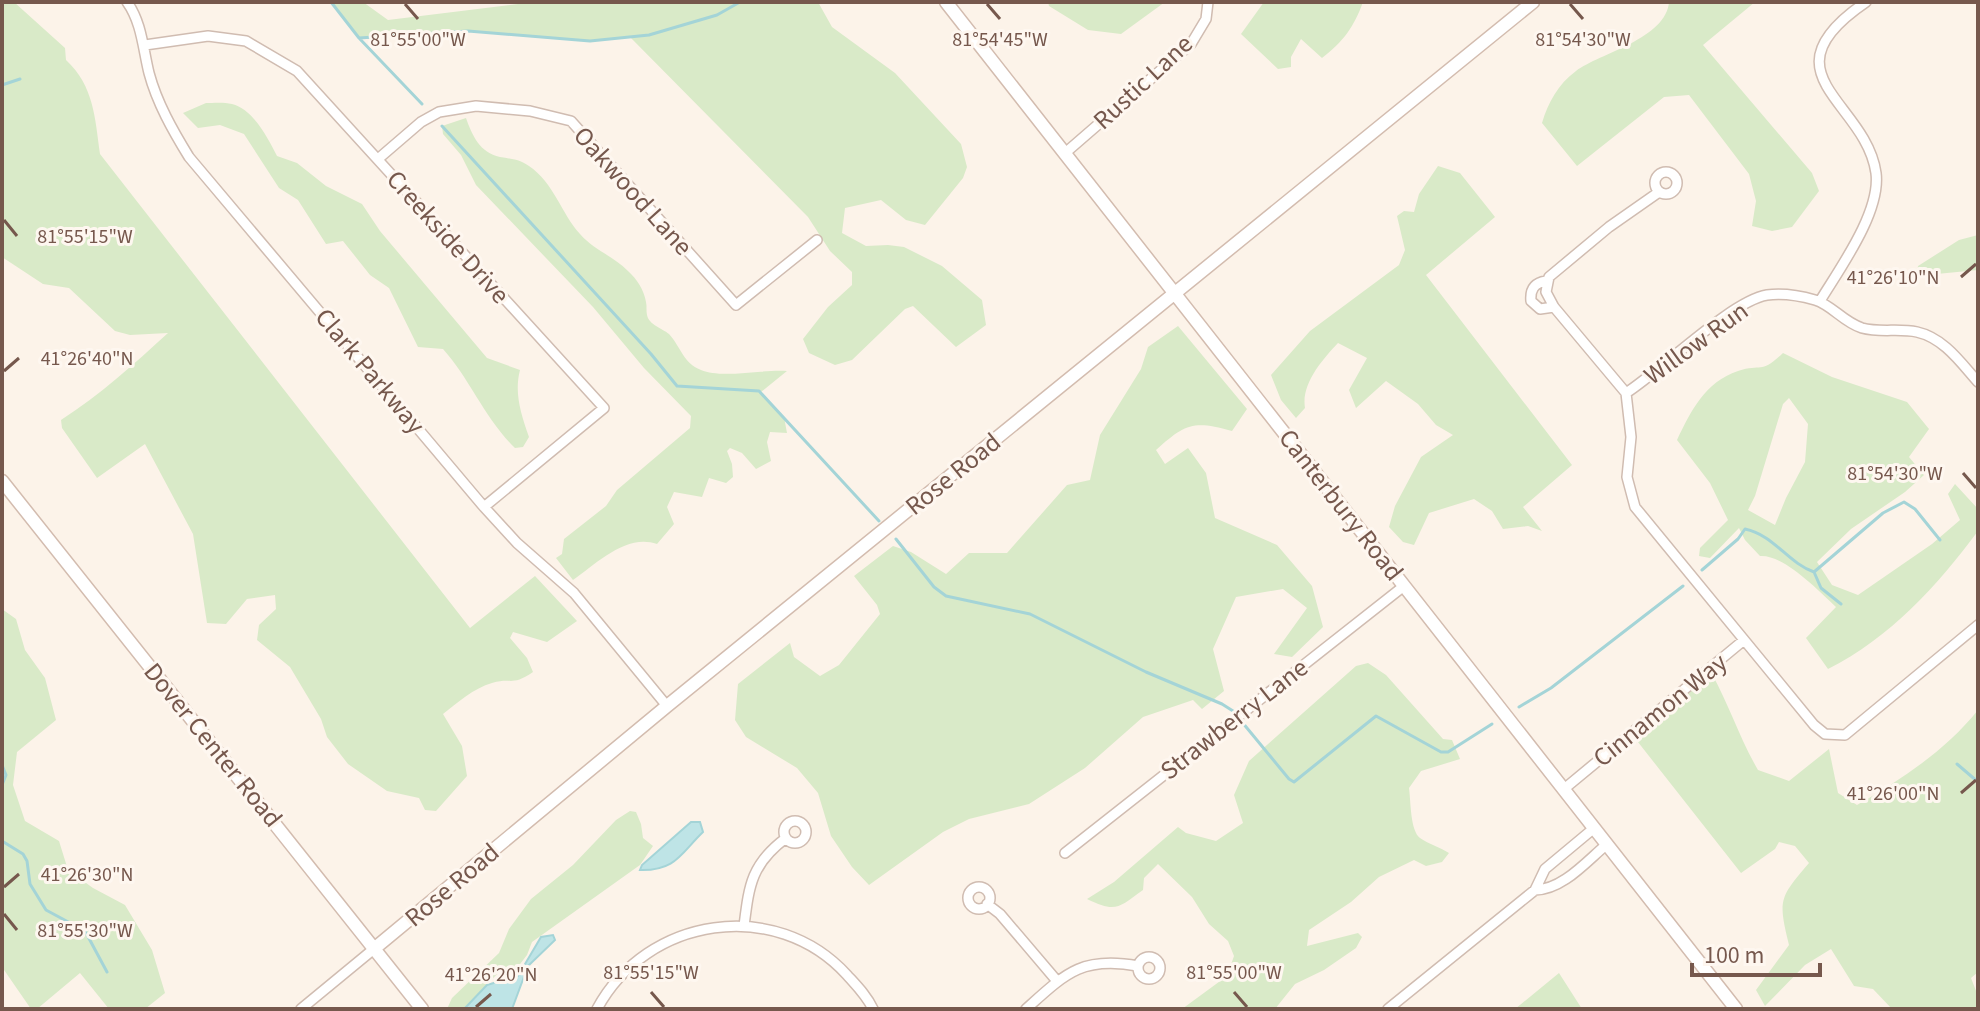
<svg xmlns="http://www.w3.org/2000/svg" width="1980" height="1011" font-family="'Source Sans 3',sans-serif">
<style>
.green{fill:#d9eac8;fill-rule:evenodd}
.water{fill:#bee4e6;stroke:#a4d4d7;stroke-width:2}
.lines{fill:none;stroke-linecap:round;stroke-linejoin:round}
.stream{stroke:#a4d4d7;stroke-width:3}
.street-casing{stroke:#d0bcb1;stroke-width:12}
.secondary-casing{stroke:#d3bcaf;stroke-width:15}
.street{stroke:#fff;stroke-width:9}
.secondary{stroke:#fff;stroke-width:12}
.ticks{fill:none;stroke:#76584d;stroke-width:3}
.labels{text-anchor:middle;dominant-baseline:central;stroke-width:6;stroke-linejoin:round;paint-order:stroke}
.street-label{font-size:26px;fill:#76584d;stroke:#fef7f0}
.ticks-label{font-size:20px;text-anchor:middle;fill:#76584d;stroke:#fef7f0;stroke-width:6;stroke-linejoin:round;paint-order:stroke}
</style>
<rect width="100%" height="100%" fill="#fcf3e9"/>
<path class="green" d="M2 2H14L65 48 66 60C94 86 95 118 100 154L470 628 535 576 577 621 547 642 513 632 510 638 527 658 533 672C511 687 512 677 492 683 474 688 457 703 443 714L462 746 467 776 436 811 425 810 419 798 387 791 348 764 327 737 321 719 290 667 257 640 259 625 276 609 275 595 247 599 226 624 207 623 193 534 145 444 97 478 62 428 61 420C100 395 134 364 168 333L130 335 115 331 69 288 43 284 2 257Z
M331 2H363L388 20 534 2H818L832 27 895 73 961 144 967 167 963 178 925 225 906 220 881 200 845 208 842 233 866 246 888 245 904 247 942 266 982 300 986 325 956 347 913 306 905 309 852 360 835 365 809 353 803 339 828 307 852 285V272L830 251 808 217 630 37 590 41 468 31 359 38Z
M1048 2H1165L1121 34 1088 30 1049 6Z
M1264 2H1363C1354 27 1343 42 1322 58L1301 39 1291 57V67L1278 69 1241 34Z
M1669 2H1755L1703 45 1812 173 1819 191 1792 227 1772 231 1752 226 1756 201 1749 174 1689 95 1664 97 1577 166 1542 123C1548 103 1558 84 1576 71 1600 53 1666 39 1669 2Z
M206 103C213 103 224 102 232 104 253 109 268 138 277 156L297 163 326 186 362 204 380 231 487 358 520 370C514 393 521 414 529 437L523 447 515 448C485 419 470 379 443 349L418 347 389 288 370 275 343 241 326 244 298 200 279 188 244 134 220 125 198 128 183 113Z
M466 118C472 135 480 153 500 157 511 159 519 159 529 166 554 183 561 213 580 234 594 250 613 256 628 271 637 279 644 290 646 302 647 306 646 311 647 315 649 325 662 328 669 334 681 347 683 363 701 370 722 379 763 369 787 371L761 392 784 417 787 433 770 432 767 442 771 461 756 469 742 453 730 448 727 451 732 464 733 477 726 483 709 478 702 497 674 492 667 507 674 524 657 544C627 533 597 563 573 580L556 558 562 554 564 539 606 506 617 490 690 428 691 416 644 368 593 307 476 185 461 155 443 134 442 126Z
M1438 166 1460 173 1495 217 1426 275 1572 465 1523 507 1542 531 1528 526 1503 529 1492 511 1474 499 1429 513 1414 545 1403 542 1389 527 1395 506 1421 457 1453 435 1436 425 1418 404 1386 381 1356 408 1349 390 1367 358 1338 343C1322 360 1301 384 1305 408L1296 418 1281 400 1271 375 1310 331 1399 265 1405 250 1397 216 1404 211 1414 212 1419 194Z
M1978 235V270L1916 276 1918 266 1959 240Z
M1178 326 1247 409 1232 431C1193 420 1185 424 1156 450L1165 464 1188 448 1206 473 1215 518 1277 545 1312 586 1323 627 1292 657 1274 654 1307 608 1283 589 1236 597 1213 649 1224 691 1202 709 1193 700 1143 717 1085 768 1029 804 969 819 943 832 869 885 852 867 831 836 818 793 797 768 746 737 735 720 738 684 790 643 794 657 820 676 839 665 880 614 877 605 854 576 893 546 911 552 946 574 969 553H1007L1067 485 1090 480 1100 435 1141 369 1148 347Z
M1783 353 1832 377 1907 402 1929 429 1909 457 1924 475 1905 492 1851 529 1817 562 1832 585 1858 595 1932 544 1960 520 1948 494 1955 484 1978 509V531C1937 586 1890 638 1828 669L1806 638 1836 607C1819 591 1783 554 1760 556L1745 540 1739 528 1710 558 1699 556 1700 548 1728 520 1710 483 1677 440C1691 411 1705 382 1738 371 1763 363 1760 375 1783 353ZM1789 398 1808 424 1805 462 1786 498 1775 525 1748 510 1755 496 1783 404Z
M2 609 16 619 25 650 45 678 56 720 17 752 13 785 25 821 59 841 68 870 93 888 125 905 152 950 165 993 145 1009H109L80 973 37 1009H31L2 967Z
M1368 663 1386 675 1443 739 1452 740 1460 759 1421 771 1409 788C1411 802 1410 830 1420 838 1428 844 1440 847 1449 853L1442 862 1426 866 1414 860 1379 877 1351 902 1309 930 1307 946 1358 933 1362 937 1356 948 1324 970 1295 984 1275 1009H1182L1227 976 1234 956 1228 941 1209 924 1192 897 1158 864 1144 878 1143 890C1118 908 1116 913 1087 899L1114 882 1178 827 1186 833 1216 841 1243 823 1234 795 1249 761 1356 666Z
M1712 674C1729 705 1740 739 1758 770L1789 781 1829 749 1838 793 1857 805C1902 779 1945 751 1978 710V972L1971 978 1978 996V1009H1892L1873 989 1854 986 1831 949 1805 965 1765 1006 1756 990 1789 945C1778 900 1779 898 1809 863L1795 846 1779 842 1775 849 1741 873 1634 737Z
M630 811 636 812 641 824 643 838 653 846 640 865 532 942 527 955 517 968 497 974 464 1009H447L452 998 499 953 509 929 531 899 573 865 616 820Z
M1559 973 1582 1009H1515Z"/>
<path class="water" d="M691 822H700L703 832C681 853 676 871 640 870L642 865Z
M553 935 555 940 528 966 512 1009H464L487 985 518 976 541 937Z"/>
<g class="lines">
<path class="stream" d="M331 2 359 38 422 104
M359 38 468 31 590 41 649 35 717 15 740 2
M2 85 20 79
M442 126 651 354 677 386 759 391 879 521
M896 539 934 587 946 596 1030 614 1146 672 1222 704 1233 711
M1702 570 1738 539 1745 529C1774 535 1788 563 1814 572L1883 513 1904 502 1915 509 1940 540
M1814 572 1821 588 1841 604
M1519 707 1551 688 1683 586
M1242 722 1289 779 1294 782 1376 716 1441 752H1448L1492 724
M1957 764 1978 782
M2 765 6 775 2 785
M2 841 23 854 27 861 30 884 46 910 85 931 107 972"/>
<defs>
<path id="street" d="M127 2C142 23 143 49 149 73 157 103 173 131 189 157L484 507 517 543 574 593 667 706
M145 45 208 36 246 41 297 71 604 408 484 507
M1064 154 1191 44 1206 19 1208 2
M378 159 421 122 439 112 476 106 530 111 571 121 736 305 817 240
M1655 183a11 11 0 1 1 22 0a11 11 0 1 1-22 0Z
M1659 192 1609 227 1549 277 1546 292 1554 307 1626 393 1631 437 1627 477 1635 507 1814 725 1825 734 1845 735 1978 625
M1546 281C1534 283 1530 290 1531 301L1540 309 1554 307
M1820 301C1840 268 1881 212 1876 173 1866 101 1760 74 1866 2
M1626 393C1662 370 1731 301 1767 295 1782 293 1801 296 1815 300 1832 305 1843 322 1862 328 1880 333 1899 328 1917 332 1944 338 1961 363 1978 382
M1564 789 1744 640
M784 832a11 11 0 1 1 22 0a11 11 0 1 1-22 0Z
M1065 853 1404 586
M968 898a11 11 0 1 1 22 0a11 11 0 1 1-22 0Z
M1535 890C1562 890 1586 862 1606 845
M987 904 1000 914 1057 981
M744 926C749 886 751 864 786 838
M1138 968a11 11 0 1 1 22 0a11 11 0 1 1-22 0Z
M301 1009 375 948
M597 1009C647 916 776 897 847 975 857 986 867 996 873 1009
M1026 1009C1066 973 1082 956 1138 966
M1388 1009 1535 890 1545 869 1593 829"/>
<path id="secondary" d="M946 2 1736 1009
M2 481 422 1009
M375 948 667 706 1533 2"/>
</defs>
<use href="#street" class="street-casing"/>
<use href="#secondary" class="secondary-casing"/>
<use href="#street" class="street"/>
<use href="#secondary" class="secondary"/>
</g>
<path class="ticks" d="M405 4 418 19M987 4 1000 19M1570 4 1583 19M4 220 17 236M1961 277 1976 264M4 371 19 358M1963 473 1976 488M1961 793 1976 780M4 887 19 874M4 914 17 930M651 992 664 1007M1234 992 1247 1007M476 1007 491 994"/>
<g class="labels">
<g class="street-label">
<text transform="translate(1143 82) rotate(-43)">Rustic Lane</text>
<text transform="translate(633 191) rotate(48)">Oakwood Lane</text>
<text transform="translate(448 237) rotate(48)">Creekside Drive</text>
<text transform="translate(1696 343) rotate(-36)">Willow Run</text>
<text transform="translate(370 371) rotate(50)">Clark Parkway</text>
<text transform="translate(953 474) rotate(-39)">Rose Road</text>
<text transform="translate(1341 505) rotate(52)">Canterbury Road</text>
<text transform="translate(1660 710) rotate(-39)">Cinnamon Way</text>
<text transform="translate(1234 719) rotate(-38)">Strawberry Lane</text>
<text transform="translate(213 745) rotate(51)">Dover Center Road</text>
<text transform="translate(452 885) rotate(-40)">Rose Road</text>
</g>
</g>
<g class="ticks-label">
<text x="418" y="46">81°55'00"W</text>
<text x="1000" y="46">81°54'45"W</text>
<text x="1583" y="46">81°54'30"W</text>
<text x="85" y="243">81°55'15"W</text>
<text x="1893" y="284">41°26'10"N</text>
<text x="87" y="365">41°26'40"N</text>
<text x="1895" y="480">81°54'30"W</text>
<text x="1893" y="800">41°26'00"N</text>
<text x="87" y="881">41°26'30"N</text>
<text x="85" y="937">81°55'30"W</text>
<text x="651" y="979">81°55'15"W</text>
<text x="1234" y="979">81°55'00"W</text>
<text x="491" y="981">41°26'20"N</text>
</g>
<rect width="1980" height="1011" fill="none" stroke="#76584d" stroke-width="8"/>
<path d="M1692 963v12h128v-12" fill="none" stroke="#76584d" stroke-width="4"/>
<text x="1704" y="963" font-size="24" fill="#76584d" stroke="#fef7f0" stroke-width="6" paint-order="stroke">100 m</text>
</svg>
